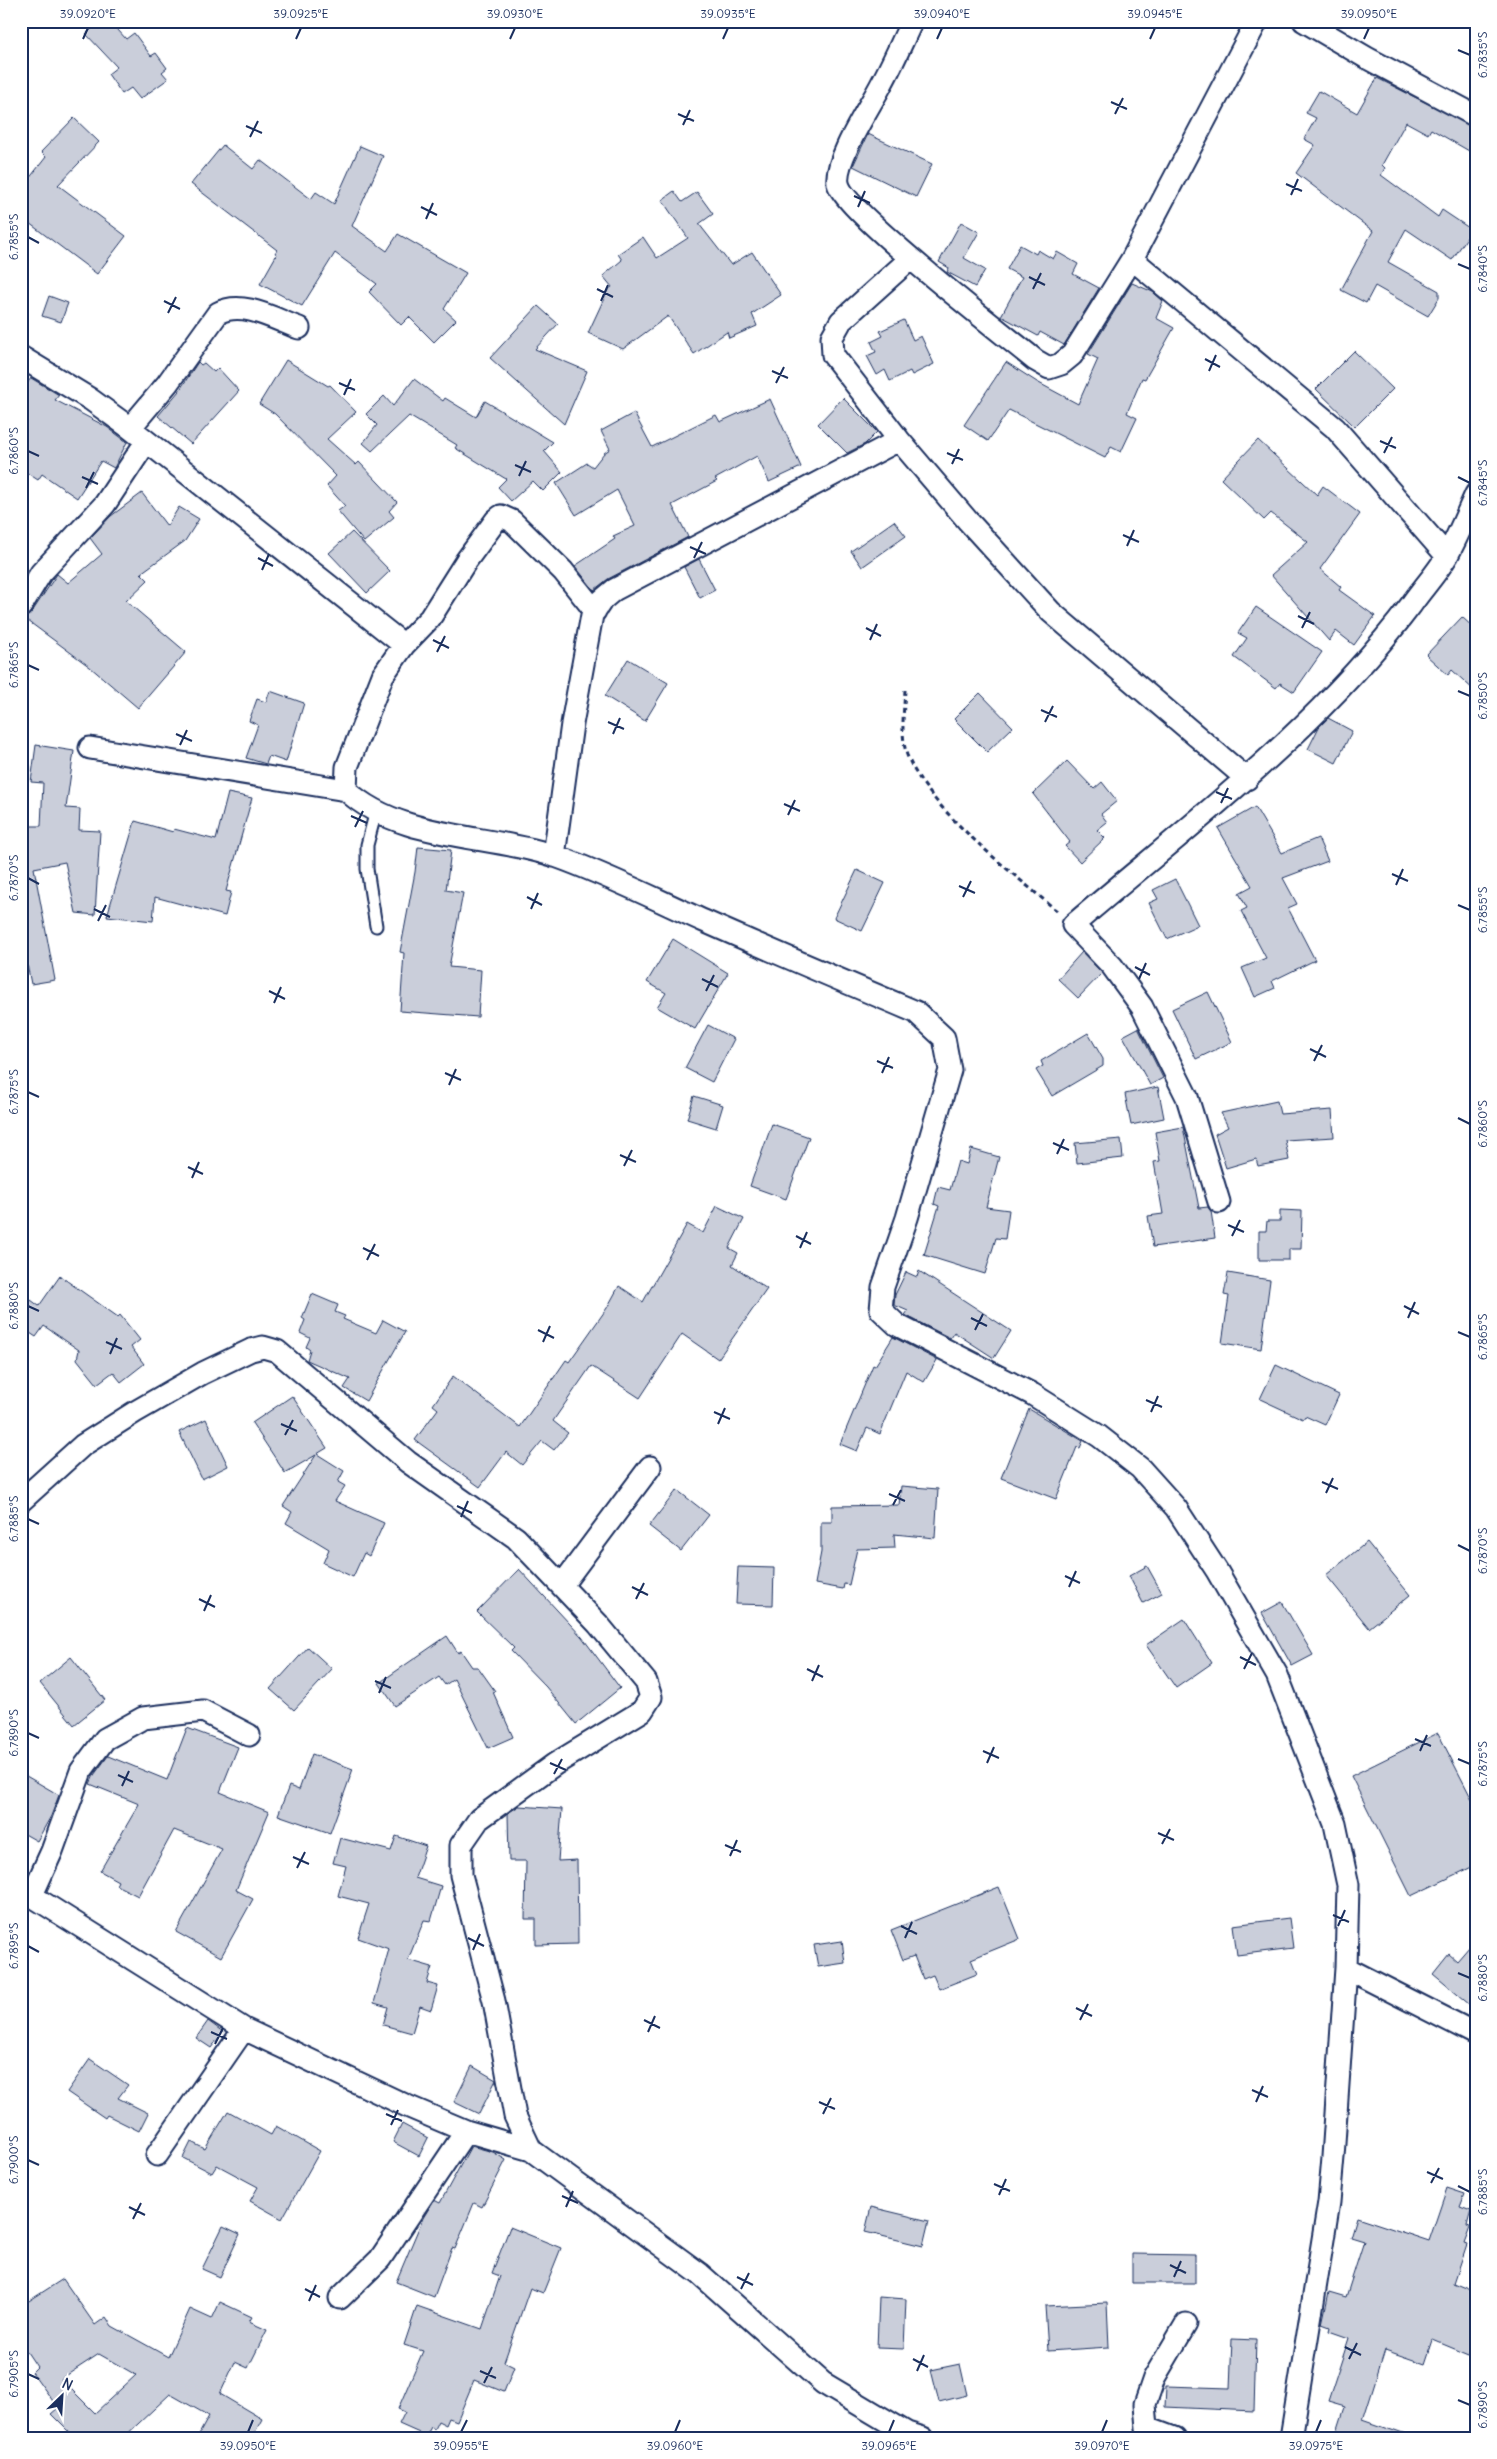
<svg xmlns="http://www.w3.org/2000/svg" width="1497" height="2459" font-family="Delius,sans-serif">
<style>
.building{fill:#caceda;stroke:#1b2f5e;fill-rule:evenodd}
.lines{fill:none;stroke-linecap:round;stroke-linejoin:round}
.lane-casing{stroke:#1b2f5e;stroke-width:15}
.street-casing{stroke:#1b2f5e;stroke-width:25}
.path{stroke:#1b2f5e;stroke-width:3;stroke-dasharray:5 4;stroke-linecap:butt}
.lane{stroke:#fff;stroke-width:11}
.street{stroke:#fff;stroke-width:21}
.ticks{fill:none;stroke:#1b2f5e;stroke-width:2}
.neatline{fill:none;stroke:#1b2f5e;stroke-width:2}
.ticks-label{font-size:12px;text-anchor:middle;fill:#1b2f5e}
</style>
<rect width="100%" height="100%" fill="#fff"/>
<filter id="ink" filterUnits="userSpaceOnUse"><feTurbulence type="fractalNoise" baseFrequency=".02" numOctaves="2"/><feDisplacementMap in="SourceGraphic" scale="10" xChannelSelector="R" yChannelSelector="G"/><feConvolveMatrix kernelMatrix="1 2 1 2 8 2 1 2 1" color-interpolation-filters="sRGB"/></filter>
<g filter="url(#ink)">
<path class="building" d="M100 21H110L126 39 134 33 151 56 156 53 167 68 162 72 168 79 140 99 131 88 122 94 108 74 117 67 86 34Z
M1377 78 1476 128V155L1431 129 1428 134 1406 122 1382 165 1385 168 1381 175 1438 217 1442 210 1472 230 1452 260 1406 229 1388 262 1439 291V298L1428 316 1375 286 1366 303 1341 290 1373 231 1296 173 1315 145 1304 139 1316 118 1306 113 1319 91 1357 113Z
M74 118 99 142 58 185 126 236 97 274 21 217V189L46 157 41 152Z
M868 134 932 164 916 197 853 166Z
M223 145 253 169 260 160 311 199 316 192 334 204 360 146 383 156 352 226 387 251 398 234 466 273 444 309 456 320 434 342 409 317 401 325 369 292 377 284 335 253 302 306 260 284 277 254 275 253 277 250 191 184Z
M674 191 682 202 697 192 713 214 699 224 731 265 752 252 781 295 752 314 757 326 729 338 727 332 694 354 668 316 623 349 588 333 608 290 612 287 603 276 622 260 618 254 643 237 657 258 688 238 662 200Z
M961 222 979 232 964 258 985 270 975 287 947 272 949 268 939 262Z
M1020 245 1036 254 1038 250 1053 259 1057 252 1078 264 1073 274 1099 288 1064 345 1040 332 1038 336 1001 316 1022 277 1007 269Z
M1132 283 1153 292 1163 301 1156 318 1174 328 1145 379 1142 378 1127 413 1137 418 1121 452 1111 447 1105 458 1009 410 988 441 964 425 1006 362 1037 382 1078 404 1098 359 1088 354Z
M49 296 68 303 61 322 42 316Z
M538 306 558 324 535 349 587 371 564 424 490 358Z
M904 320 913 340 921 336 934 364 912 375 910 371 890 381 885 370 877 375 867 356 876 352 871 342 883 336 880 331Z
M1354 351 1393 389 1355 427 1316 389Z
M286 360 328 386 330 385 356 412 327 439 356 465 359 462 397 502 389 511 394 517 364 542 338 511 345 506 327 486 336 476 275 414 259 404Z
M198 362 201 365 204 363 214 372 218 368 239 391 191 444 158 416 179 391Z
M31 378 59 395 55 400 107 427 127 442 114 468 101 461 77 498 42 474 38 480 21 469V392Z
M414 379 443 401 445 398 476 417 485 401 553 442 544 451 562 472 543 491 533 481 511 501 498 487 506 479 455 448 457 445 409 416 372 451 363 443 377 425 366 414 384 396 393 406Z
M843 398 877 432 865 444 847 453 818 424Z
M770 399 801 467 769 482 757 456 715 479 717 481 672 505 688 537 608 579 594 590 575 566 615 539 613 536 635 526 617 490 576 515 556 483 587 463 593 467 604 453 610 449 601 431 634 413 652 447 716 415 720 422Z
M1258 440 1317 495 1323 486 1360 514 1320 569 1341 587 1339 590 1375 616 1354 645 1336 631 1329 641 1271 575 1308 542 1271 513 1264 520 1221 479Z
M142 493 167 526 179 507 199 519 185 541 141 573 148 580 126 601 186 652 138 708 90 667 24 618 32 612 57 574 68 583 102 554 90 538 111 516Z
M894 521 906 536 862 567 851 551Z
M352 532 390 571 367 593 329 553Z
M699 559 715 590 700 598 684 567Z
M1256 607 1322 652 1294 692 1280 683 1276 688 1234 657 1247 638 1238 633Z
M1462 617 1476 630V692L1452 670 1448 675 1426 655Z
M628 659 668 683 645 721 605 696Z
M270 691 304 703 286 762 269 756 266 764 246 758 258 725 249 721 257 699 266 702Z
M980 693 1013 727 987 752 954 719Z
M1328 718 1352 731 1336 763 1308 749 1319 727Z
M36 745 74 751 66 808 80 809 79 830 100 831 95 915 76 913 65 862 34 868 55 980 31 984 21 934V849H27L28 826H41L43 783 31 782Z
M1067 761 1094 789 1102 782 1117 801 1101 814 1107 822 1097 830 1105 838 1080 862 1065 846 1070 842 1033 794Z
M228 793 252 798 226 891 231 892 225 916 155 897 153 921 107 916 135 821 173 832 174 829 216 840Z
M1255 807 1282 853 1318 838 1328 861 1283 878 1297 904 1288 908 1315 960 1272 981 1275 988 1255 997 1242 968 1266 958 1241 911 1247 908 1239 893 1252 886 1218 828Z
M418 847 451 850 446 890 463 893 449 967 481 970 478 1017 400 1011 404 953 400 952 415 872Z
M857 870 885 883 862 931 834 918Z
M1175 879 1198 925 1167 939 1149 903 1158 899 1153 890Z
M673 939 728 973 695 1029 657 1007 666 993 647 982Z
M1082 952 1102 973 1078 998 1058 979Z
M1208 992 1232 1042 1196 1059 1172 1009Z
M708 1025 734 1039 712 1082 685 1068Z
M1138 1028 1163 1078 1150 1085 1123 1036Z
M1088 1033 1103 1059V1066L1052 1096 1036 1070 1043 1066 1041 1061Z
M1158 1087 1164 1118 1131 1125 1125 1094Z
M694 1096 723 1105 716 1128 687 1119Z
M1277 1101 1280 1114 1332 1110 1334 1137 1285 1140 1289 1160 1258 1166 1256 1159 1226 1168 1215 1134 1228 1127 1221 1113Z
M772 1124 809 1137 786 1199 750 1186Z
M1183 1127 1199 1208 1208 1207 1211 1211 1215 1238 1153 1247 1148 1216 1163 1214 1154 1162 1160 1161 1155 1132Z
M1121 1139 1123 1158 1077 1163 1075 1143Z
M971 1149 999 1157 986 1207 1009 1210 1005 1239 996 1238 985 1274 924 1255 939 1206 934 1204 938 1187 950 1190 958 1161 967 1164Z
M717 1206 744 1219 729 1248 738 1253 732 1265 767 1289 718 1359 682 1334 640 1398 591 1366 553 1421 568 1433 554 1450 542 1441 522 1465 506 1452 480 1487 415 1440 438 1409 433 1405 453 1376 520 1427 566 1360 569 1362 607 1308 619 1286 643 1302 687 1224 703 1233Z
M1280 1210 1302 1211 1301 1249H1289V1260H1259V1231H1266L1267 1221H1280Z
M919 1271 1011 1331 994 1358 954 1332 950 1338 905 1315 908 1311 894 1305 895 1295 906 1272 917 1277Z
M1228 1273 1270 1280 1261 1349 1222 1343 1229 1296 1224 1295Z
M60 1276 118 1317 120 1315 140 1340 131 1347 144 1364 121 1382 113 1372 97 1384 77 1359 79 1350 44 1326 36 1337 21 1327V1314L31 1300 39 1306Z
M312 1294 338 1305 335 1312 345 1316 343 1319 376 1333 383 1320 405 1332 366 1401 344 1388 350 1379 307 1360 310 1350 306 1347 310 1338 300 1333 305 1320 302 1318Z
M893 1337 937 1360 924 1382 906 1371 880 1434 867 1428 857 1451 840 1444 873 1365 875 1366Z
M1276 1365 1339 1395 1325 1425 1305 1416 1303 1419 1260 1399Z
M292 1396 327 1448 317 1454 344 1471 338 1482 345 1486 335 1501 384 1523 369 1556 364 1553 353 1577 323 1563 329 1549 286 1523 292 1512 283 1506 316 1455 285 1473 252 1423Z
M1029 1409 1083 1441 1080 1448 1077 1447 1056 1499 1001 1478Z
M206 1419 228 1466 202 1479 179 1432Z
M901 1486 938 1489 935 1538 894 1534 895 1548 857 1549 849 1585 844 1584 843 1589 815 1584 821 1552V1522H832V1506L899 1505Z
M677 1490 709 1515 681 1551 649 1526Z
M1367 1542 1410 1595 1369 1628 1326 1575Z
M1147 1566 1162 1593 1143 1603 1129 1576Z
M738 1567 774 1568 773 1605 736 1604Z
M519 1569 582 1637 620 1688 576 1724 546 1687 511 1651 514 1648 477 1612Z
M1282 1602 1313 1655 1292 1666 1262 1613Z
M1184 1619 1212 1663 1176 1688 1146 1645Z
M447 1636 458 1653 461 1651 472 1667H478L495 1691 493 1692 513 1737 488 1748 454 1679 445 1685 439 1677 395 1706 379 1683Z
M308 1647 332 1669 294 1710 270 1689Z
M71 1657 105 1700 74 1725 40 1683Z
M187 1728 238 1747 220 1792 269 1812 236 1890 253 1899 221 1957 176 1932 222 1849 174 1830 138 1896 116 1885 118 1881 100 1871 139 1804 90 1784 94 1775 108 1756 167 1780Z
M1438 1733 1476 1807V1865L1411 1896 1351 1776Z
M312 1754 353 1769 330 1833 278 1815 289 1786 299 1790Z
M21 1773 59 1795 51 1816 37 1841 21 1832Z
M519 1806 562 1809 558 1861 577 1860 578 1944 536 1945V1919H525L526 1861H509L508 1813Z
M396 1836 426 1846 415 1878 441 1886 431 1921 424 1920 408 1960 432 1967 427 1983 438 1986 431 2010 420 2006 412 2033 383 2025 388 2007 374 2003 389 1949 358 1938 369 1904 338 1896 346 1866 333 1863 340 1838 391 1851Z
M999 1887 1020 1939 971 1959 977 1974 939 1989 933 1975 923 1979 914 1956 903 1960 891 1930Z
M1289 1918 1293 1948 1237 1955 1233 1925Z
M1476 1939V2010L1433 1974 1449 1954 1457 1961Z
M842 1941 845 1963 818 1967 814 1945Z
M208 2021 223 2032 211 2048 196 2038Z
M90 2059 128 2085 118 2098 148 2113 139 2131 107 2115 105 2118 67 2092Z
M472 2066 496 2080 479 2114 454 2102Z
M228 2111 271 2135 276 2126 320 2151 282 2219 250 2201 258 2187 217 2165 212 2173 183 2158 191 2142 205 2149Z
M402 2124 428 2138 419 2156 393 2142Z
M471 2146 493 2152 506 2160 482 2207 474 2203 455 2249 452 2248 434 2297 396 2282 423 2218 434 2200 440 2203Z
M1447 2188 1465 2194 1460 2207 1471 2211 1467 2226 1470 2227 1464 2243 1467 2244 1454 2283 1476 2292V2339L1469 2355 1433 2340 1425 2364 1385 2350 1363 2420 1406 2435V2438H1335L1345 2407 1328 2402 1349 2338 1329 2331 1330 2327 1322 2324 1329 2292 1346 2297 1364 2241 1351 2237 1357 2217 1429 2241Z
M871 2207 929 2221 923 2246 865 2232Z
M223 2226 240 2234 220 2277 202 2269Z
M510 2227 561 2248 543 2293 530 2288 504 2362 514 2367 504 2392 474 2380 457 2421 449 2418 446 2425 438 2421 434 2429 431 2427 426 2436 399 2424 405 2412 398 2409 423 2351 404 2345 417 2306 482 2329 500 2276 492 2273Z
M1132 2254 1195 2255V2283H1132Z
M63 2279 95 2325 106 2317 112 2326 168 2357 190 2309 212 2319 220 2302 252 2317 249 2322 267 2330 248 2368 235 2362 220 2394 262 2419 252 2438H197L209 2416 170 2394 123 2438H75L51 2414 58 2408 32 2372 37 2367 21 2343V2306ZM99 2354 136 2375 95 2413 61 2379Z
M879 2297 906 2299 904 2349 877 2348Z
M1107 2303 1109 2347 1048 2351 1045 2306Z
M1232 2339 1256 2340 1254 2411 1165 2407 1166 2386 1230 2388Z
M960 2364 967 2395 939 2402 931 2370Z"/>
<g class="lines">
<defs>
<path id="lane" d="M376 926 367 869V845L376 811"/>
<path id="street" d="M912 21C902 42 893 63 882 83 871 105 834 160 838 183 842 209 1006 336 1035 360L1049 368 1061 364 1072 355 1132 259 1257 21
M1304 21 1367 58 1476 116
M910 259 841 321 832 337 833 355 899 440 968 521 1051 612 1247 779
M1132 259 1335 428 1447 556
M21 357 90 399 130 428 404 645
M130 428 167 384 218 313C243 300 274 319 299 328
M21 606 41 573 105 504 146 442
M595 611 563 571 512 521 501 516 496 520 466 561 430 618 404 645 383 675 347 767 346 790C399 840 489 834 555 856 606 874 655 899 704 921 774 952 845 982 916 1012L944 1038 950 1070 907 1218 883 1287 881 1310 897 1325 1032 1394 1099 1436 1140 1468 1176 1508 1217 1571 1277 1675 1335 1824 1348 1885 1346 1968 1333 2157 1329 2202 1291 2438
M90 748 346 790
M554 856 572 724 592 615 602 600 614 590 899 440
M1219 1202 1187 1097 1142 1007 1112 966 1073 925C1191 824 1317 730 1411 605 1422 589 1437 573 1447 556 1458 536 1467 514 1476 494
M21 1501 83 1445 135 1412 203 1373 251 1350 263 1347 277 1351 408 1462 516 1538 598 1624 646 1682 651 1697 642 1711 555 1764 479 1819 461 1845V1875L494 2001 515 2116 531 2150 700 2274 823 2383 907 2433 923 2438
M562 1585 650 1467
M21 1889 244 2029 407 2106 466 2131 531 2150
M32 1895 52 1851 81 1771 105 1739 143 1718 203 1711 249 1735
M1346 1968 1476 2034
M157 2155 244 2029
M340 2298 380 2259 466 2131
M1174 2438 1147 2428 1145 2404 1154 2378 1186 2324"/>
</defs>
<use href="#lane" class="lane-casing"/>
<use href="#street" class="street-casing"/>
<path class="path" d="M905 690C904 710 900 735 907 755 929 810 1012 872 1057 911"/>
<use href="#lane" class="lane"/>
<use href="#street" class="street"/>
</g>
</g>
<path class="ticks" d="M83 39 88 28M296 39 301 28M510 39 515 28M723 39 728 28M937 39 942 28M1150 39 1155 28M1364 39 1369 28M1458 50 1470 55M1111 102 1127 109M678 114 694 121M1115 114 1123 98M683 125 690 110M246 126 262 133M250 137 258 121M1286 184 1302 191M1291 195 1298 179M854 196 870 203M421 207 437 215M858 207 865 191M426 219 433 203M28 237 39 243M1458 264 1470 269M1029 277 1045 285M597 289 613 297M1033 289 1041 273M164 301 180 309M601 301 608 285M168 313 176 297M1205 359 1220 367M772 371 788 378M1209 371 1216 355M339 383 355 390M776 383 784 367M344 395 351 379M1380 441 1396 448M28 451 39 456M947 453 963 460M1384 453 1392 437M952 464 959 449M515 465 531 472M519 476 526 461M82 477 98 484M1458 477 1470 483M86 488 94 472M1123 535 1139 542M1127 546 1134 530M690 547 706 554M258 558 273 566M694 558 702 542M262 570 269 554M1298 616 1314 624M866 628 881 636M1302 628 1310 612M433 640 449 648M870 640 877 624M437 652 445 636M28 665 39 670M1458 691 1470 696M1041 710 1057 717M608 722 624 729M1045 722 1053 706M176 734 192 741M613 734 620 718M180 745 187 730M1216 792 1232 799M1221 803 1228 788M784 804 800 811M788 815 795 800M351 816 367 823M355 827 363 811M1392 874 1408 881M28 878 39 884M1396 885 1403 869M959 886 975 893M527 897 542 905M963 897 971 881M1458 905 1470 910M94 909 110 917M531 909 538 893M98 921 106 905M1135 967 1150 975M702 979 718 987M1139 979 1146 963M269 991 285 999M706 991 714 975M274 1003 281 987M1310 1049 1326 1057M877 1061 893 1068M1314 1061 1322 1045M445 1073 461 1080M882 1073 889 1057M449 1085 456 1069M28 1092 39 1097M1458 1118 1470 1124M1053 1143 1069 1150M1057 1154 1064 1139M620 1155 636 1162M624 1166 632 1150M188 1167 203 1174M192 1178 199 1162M1228 1225 1244 1232M796 1236 811 1244M1232 1236 1240 1220M363 1248 379 1256M800 1248 807 1232M367 1260 375 1244M28 1306 39 1311M1404 1306 1419 1314M971 1318 987 1326M1408 1318 1415 1302M538 1330 554 1338M975 1330 983 1314M1458 1332 1470 1337M106 1342 122 1349M543 1342 550 1326M110 1354 117 1338M1146 1400 1162 1407M714 1412 730 1419M1151 1412 1158 1396M281 1424 297 1431M718 1424 725 1408M285 1435 293 1420M1322 1482 1338 1489M1326 1493 1333 1478M889 1494 905 1501M893 1505 901 1490M457 1506 472 1513M461 1517 468 1501M28 1519 39 1524M1458 1545 1470 1551M1065 1576 1080 1583M632 1587 648 1595M1069 1587 1076 1571M199 1599 215 1607M636 1599 644 1583M204 1611 211 1595M1240 1657 1256 1665M807 1669 823 1677M1244 1669 1252 1653M375 1681 391 1688M812 1681 819 1665M379 1693 386 1677M28 1733 39 1738M1415 1739 1431 1746M983 1751 999 1758M1420 1751 1427 1735M1458 1759 1470 1764M550 1763 566 1770M987 1763 994 1747M554 1774 562 1759M118 1775 133 1782M122 1786 129 1771M1158 1833 1174 1840M1162 1844 1170 1829M725 1845 741 1852M730 1856 737 1840M293 1857 309 1864M297 1868 305 1852M1333 1915 1349 1922M901 1926 917 1934M1338 1926 1345 1910M468 1938 484 1946M905 1938 912 1922M28 1946 39 1952M473 1950 480 1934M1458 1973 1470 1978M1076 2008 1092 2016M644 2020 660 2028M1080 2020 1088 2004M211 2032 227 2039M648 2032 655 2016M215 2044 223 2028M1252 2090 1268 2097M819 2102 835 2109M1256 2102 1263 2086M386 2114 402 2121M823 2114 831 2098M391 2125 398 2110M28 2160 39 2165M1427 2172 1443 2179M1431 2183 1439 2168M994 2184 1010 2191M1458 2186 1470 2192M999 2195 1006 2179M562 2196 578 2203M129 2207 145 2215M566 2207 573 2191M133 2219 141 2203M1170 2265 1186 2273M737 2277 753 2285M1174 2277 1181 2261M305 2289 320 2297M741 2289 749 2273M309 2301 316 2285M1345 2347 1361 2355M913 2359 928 2367M1349 2359 1357 2343M480 2371 496 2378M917 2371 924 2355M28 2374 39 2379M484 2383 492 2367M1458 2400 1470 2405M248 2432 253 2420M461 2432 467 2420M675 2432 680 2420M889 2432 894 2420M1102 2432 1107 2420M1316 2432 1321 2420"/>
<rect width="1497" height="2459" fill="none" stroke="#fff" stroke-width="55"/>
<g transform="translate(62 2396) rotate(25)" stroke="#ffffff" stroke-width="4" paint-order="stroke">
<path d="M0-4L9 19L0 12L-9 19Z" fill="#1b2f5e"/>
<text y="-8" font-size="14" font-weight="bold" text-anchor="middle" fill="#1b2f5e">N</text>
</g>
<rect x="28" y="28" width="1442" height="2404" class="neatline"/>
<g class="ticks-label">
<text x="88" y="18">39.0920°E</text>
<text x="301" y="18">39.0925°E</text>
<text x="515" y="18">39.0930°E</text>
<text x="728" y="18">39.0935°E</text>
<text x="942" y="18">39.0940°E</text>
<text x="1155" y="18">39.0945°E</text>
<text x="1369" y="18">39.0950°E</text>
<text transform="translate(1483 55) rotate(-90)" y="4">6.7835°S</text>
<text transform="translate(14 237) rotate(-90)" y="4">6.7855°S</text>
<text transform="translate(1483 269) rotate(-90)" y="4">6.7840°S</text>
<text transform="translate(14 451) rotate(-90)" y="4">6.7860°S</text>
<text transform="translate(1483 483) rotate(-90)" y="4">6.7845°S</text>
<text transform="translate(14 665) rotate(-90)" y="4">6.7865°S</text>
<text transform="translate(1483 696) rotate(-90)" y="4">6.7850°S</text>
<text transform="translate(14 878) rotate(-90)" y="4">6.7870°S</text>
<text transform="translate(1483 910) rotate(-90)" y="4">6.7855°S</text>
<text transform="translate(14 1092) rotate(-90)" y="4">6.7875°S</text>
<text transform="translate(1483 1124) rotate(-90)" y="4">6.7860°S</text>
<text transform="translate(14 1306) rotate(-90)" y="4">6.7880°S</text>
<text transform="translate(1483 1337) rotate(-90)" y="4">6.7865°S</text>
<text transform="translate(14 1519) rotate(-90)" y="4">6.7885°S</text>
<text transform="translate(1483 1551) rotate(-90)" y="4">6.7870°S</text>
<text transform="translate(14 1733) rotate(-90)" y="4">6.7890°S</text>
<text transform="translate(1483 1764) rotate(-90)" y="4">6.7875°S</text>
<text transform="translate(14 1946) rotate(-90)" y="4">6.7895°S</text>
<text transform="translate(1483 1978) rotate(-90)" y="4">6.7880°S</text>
<text transform="translate(14 2160) rotate(-90)" y="4">6.7900°S</text>
<text transform="translate(1483 2192) rotate(-90)" y="4">6.7885°S</text>
<text transform="translate(14 2374) rotate(-90)" y="4">6.7905°S</text>
<text transform="translate(1483 2405) rotate(-90)" y="4">6.7890°S</text>
<text x="248" y="2450">39.0950°E</text>
<text x="461" y="2450">39.0955°E</text>
<text x="675" y="2450">39.0960°E</text>
<text x="889" y="2450">39.0965°E</text>
<text x="1102" y="2450">39.0970°E</text>
<text x="1316" y="2450">39.0975°E</text>
</g>
</svg>
